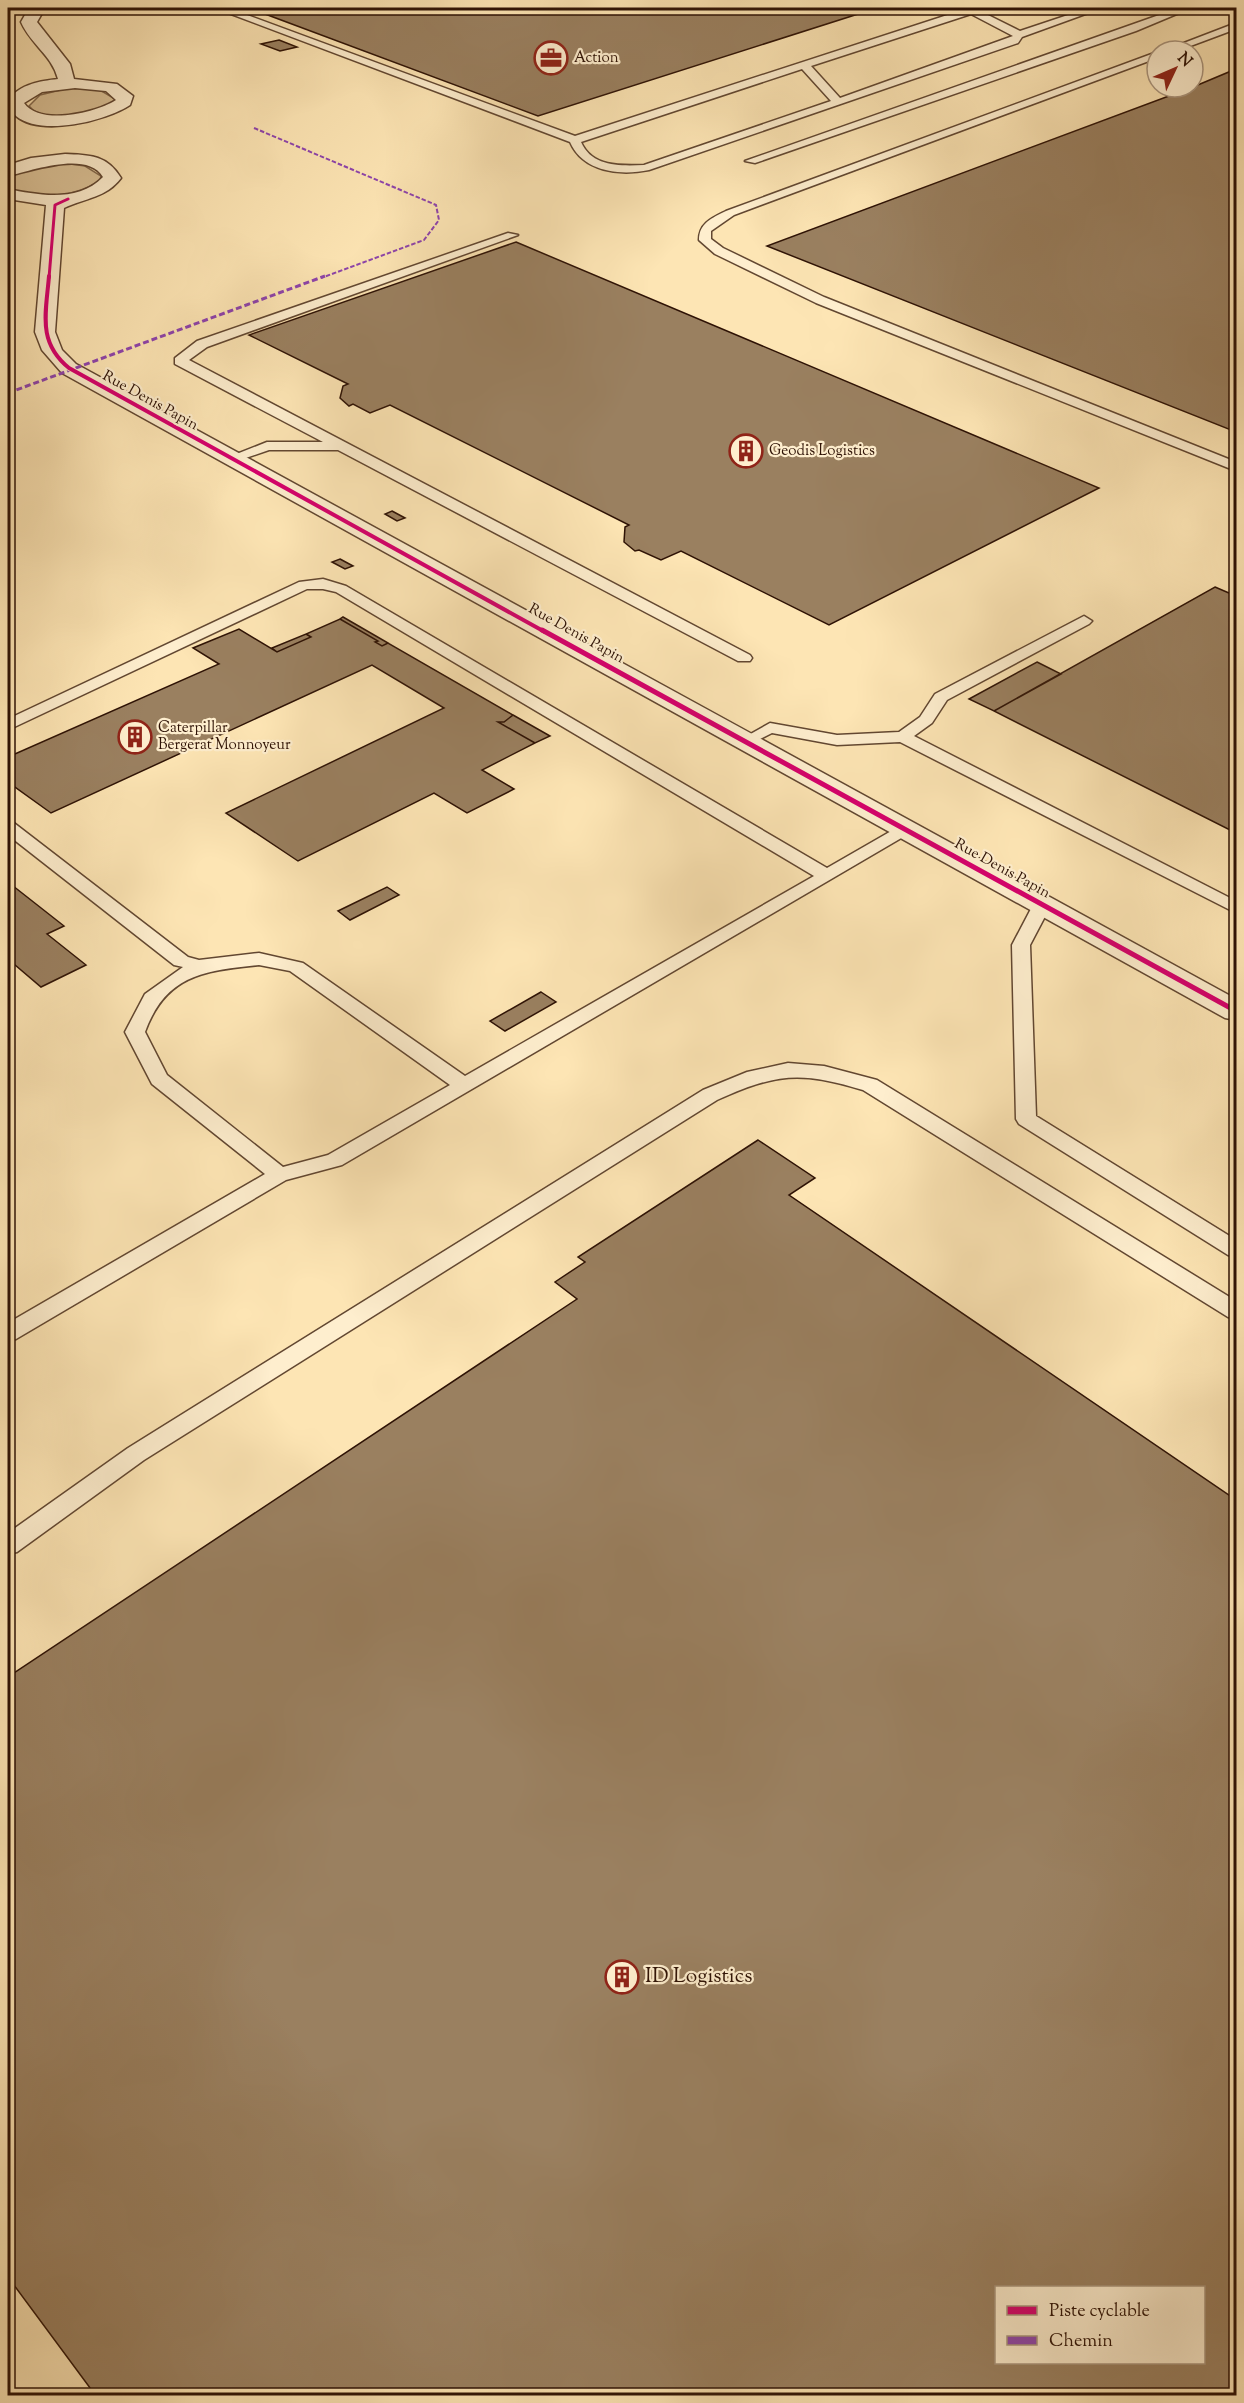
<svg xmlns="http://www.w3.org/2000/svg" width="1244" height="2403" font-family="'Sorts Mill Goudy',serif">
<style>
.green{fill:#dac196;stroke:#846a4e;stroke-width:1.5}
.building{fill:#9a8060;stroke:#2e1205;stroke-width:1.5;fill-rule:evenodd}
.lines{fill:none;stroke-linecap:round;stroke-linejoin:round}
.lane-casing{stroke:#624731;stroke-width:3}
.street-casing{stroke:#624731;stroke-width:3}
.lane{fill:#feeece;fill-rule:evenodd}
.street{fill:#feeece;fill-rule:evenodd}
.quiet-far1{stroke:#8e44ad;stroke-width:2;stroke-dasharray:4.5 2;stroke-linecap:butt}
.quiet{stroke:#8e44ad;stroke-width:3;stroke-dasharray:6 3;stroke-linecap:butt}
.cycleway-far2-casing{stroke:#feeece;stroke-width:5}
.cycleway-far1-casing{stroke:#feeece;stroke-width:6}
.cycleway-casing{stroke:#feeece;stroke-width:8}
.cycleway-far2{stroke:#d6006c;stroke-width:3}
.cycleway-far1{stroke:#d6006c;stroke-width:4}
.cycleway{stroke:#d6006c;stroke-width:5}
.labels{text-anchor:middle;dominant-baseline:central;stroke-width:4.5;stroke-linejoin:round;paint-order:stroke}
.far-poi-label{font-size:15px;fill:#2e1205;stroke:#feeece;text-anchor:start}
.far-street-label{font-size:15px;fill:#2e1205;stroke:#feeece}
.near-poi-label{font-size:21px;fill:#2e1205;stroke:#feeece;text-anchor:start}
</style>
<rect width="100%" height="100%" fill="#fde5b4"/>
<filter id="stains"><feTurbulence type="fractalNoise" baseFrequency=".00333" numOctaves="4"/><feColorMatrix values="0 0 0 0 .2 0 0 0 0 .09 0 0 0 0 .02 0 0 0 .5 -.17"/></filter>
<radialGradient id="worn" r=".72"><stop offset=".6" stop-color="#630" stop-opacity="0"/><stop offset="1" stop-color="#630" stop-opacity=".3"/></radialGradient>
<path class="green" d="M69 88 100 90 115 99V102C99 115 44 125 29 106L40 95Z
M63 163 85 166 101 176 100 180C82 195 24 207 8 184L9 180 20 171Z"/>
<path class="building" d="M249 8H877L538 116Z
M279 40 297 47 280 51 261 44Z
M1236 69V432L767 246 1193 87Z
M516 242 1099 488 829 625 681 551 661 560 639 550 635 551 624 542 625 527 629 525 390 405 370 413 353 404 349 406 340 398 343 386 348 384 249 335Z
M392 511 405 518 397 521 385 514Z
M340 559 353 566 345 569 332 562Z
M1215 587 1236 596V833L994 711Z
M343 617 388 643 382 646 375 642 378 641 340 619Z
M340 619 378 641 375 642 382 646 388 643 513 715 504 722H498L535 743 482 770 514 789 467 813 434 793 298 861 226 813 444 708 372 665 51 813 8 782V757L219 664 193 648 239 629 277 652 311 637 306 634Z
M306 634 311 637 277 652 272 648Z
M1037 662 1061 674 994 711 969 699Z
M513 715 550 736 535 743 498 722H504Z
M8 882 64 926 47 934 86 965 41 987 8 959Z
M387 887 399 895 350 920 338 911Z
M541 992 556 1002 505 1031 490 1021Z
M758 1140 815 1178 789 1195 1236 1500V2396H96L8 2277V1677L577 1299 555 1282 585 1262 578 1257ZM996 2288H1204V2362H996Z"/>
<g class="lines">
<defs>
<path id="lane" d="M215 8H228L575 136 969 8H982L980 11 1020 31 1089 8H1102L1022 37 1018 43 649 170C620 176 583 172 570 142ZM971 14 1013 36 840 98 811 66ZM802 69 831 101 644 165C620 166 592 167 581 142Z
M1179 8H1191L1136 31 755 163 745 161Z
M1236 23V29L1177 51H1163Z
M1157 52V58L734 215 711 231V239L723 248 824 297 1236 462V471L816 303 715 254 699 240C699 223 712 218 726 211Z
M508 233 518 235 207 347 189 360 750 655 752 658 750 661H738L338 450H269L231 463 224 459 267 442H323L175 364V358L197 341Z
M323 579 346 586 827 868 900 826H912L915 830 342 1165 286 1180 16 1339 8 1341V1323L265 1174 152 1084 125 1032 145 994 183 967 174 965 8 835V822L14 823 188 957 199 960 259 953 303 963 465 1076 814 876 336 592 323 589H307L8 730V719L299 582ZM259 965 290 971 450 1085 328 1155 283 1167 167 1075 145 1032C166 974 205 971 259 965Z
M1084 616 1092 621 1089 624 947 700 932 723 914 736 1236 901V913L900 742 837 745 772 733 746 746 738 741 770 723 837 735 899 732 920 717 935 694Z
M1042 900 1051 905 1030 945 1036 1116 1236 1240V1257L1228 1255 1019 1124 1016 1119 1012 945 1033 905Z
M788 1063 824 1066 877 1080 1236 1301V1319L1228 1317 863 1090C800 1071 777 1073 717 1100L144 1460 17 1552 8 1554V1533L128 1448 703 1090 747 1072Z"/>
<path id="street" d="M29 8H45L37 22 70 64 74 79 117 84 133 96 130 105C106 121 41 137 16 116 13 113 10 107 8 104 14 85 40 81 58 79 52 55 31 45 21 22ZM75 88 106 91 116 100C96 113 40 126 24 103L42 92Z
M65 154C90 155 107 155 121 178 106 198 85 198 64 208L55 332 62 350 76 364 1236 999V1020L1225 1018 62 373 42 350 35 332 46 205 8 199V189C38 195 78 203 103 177 87 150 31 171 8 176V165L31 158Z"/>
</defs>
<use href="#lane" class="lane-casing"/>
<use href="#street" class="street-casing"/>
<use href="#lane" class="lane"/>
<use href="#street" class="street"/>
<path class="quiet-far1" d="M254 128 436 205 439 220 424 240 321 278"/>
<path class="quiet" d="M8 393 325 276"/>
<defs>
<path id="cycleway-far2" d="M49 278 55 205 68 199"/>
<path id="cycleway-far1" d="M49 276C46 313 37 342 69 368L545 632"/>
<path id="cycleway" d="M542 630 1236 1011"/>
</defs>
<use href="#cycleway-far2" class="cycleway-far2-casing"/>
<use href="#cycleway-far1" class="cycleway-far1-casing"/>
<use href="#cycleway" class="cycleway-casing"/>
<use href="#cycleway-far2" class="cycleway-far2"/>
<use href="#cycleway-far1" class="cycleway-far1"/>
<use href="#cycleway" class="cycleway"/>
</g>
<defs>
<symbol id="office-ring" viewBox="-11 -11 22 22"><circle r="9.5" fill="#feeece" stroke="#8f2418" stroke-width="1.5"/><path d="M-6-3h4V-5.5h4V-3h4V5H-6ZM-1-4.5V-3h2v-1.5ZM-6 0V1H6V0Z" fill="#8f2418"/></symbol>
<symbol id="building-ring" viewBox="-11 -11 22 22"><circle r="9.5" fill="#feeece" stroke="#8f2418" stroke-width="1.5"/><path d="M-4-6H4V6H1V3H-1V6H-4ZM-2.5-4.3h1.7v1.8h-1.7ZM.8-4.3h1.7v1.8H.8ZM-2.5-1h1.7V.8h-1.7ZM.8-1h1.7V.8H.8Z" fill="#8f2418"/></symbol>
</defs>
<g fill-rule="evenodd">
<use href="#office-ring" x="532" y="39" width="38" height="38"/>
<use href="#building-ring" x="727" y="432" width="38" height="38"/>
<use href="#building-ring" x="116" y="718" width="38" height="38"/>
<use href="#building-ring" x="603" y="1958" width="38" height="38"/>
</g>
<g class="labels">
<g class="far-poi-label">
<text x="574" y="58">Action</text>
<text x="769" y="451">Geodis Logistics</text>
<text x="158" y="728">Caterpillar<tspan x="158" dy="17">Bergerat Monnoyeur</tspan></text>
</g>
<g class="far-street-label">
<text transform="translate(150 401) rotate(29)">Rue Denis Papin</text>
<text transform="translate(576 634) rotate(29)">Rue Denis Papin</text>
<text transform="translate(1002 869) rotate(29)">Rue Denis Papin</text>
</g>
<g class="near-poi-label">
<text x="645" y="1977">ID Logistics</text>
</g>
</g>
<rect width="1244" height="2403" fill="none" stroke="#fde5b4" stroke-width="30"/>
<rect x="9" y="9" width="1226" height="2385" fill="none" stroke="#2e1205" stroke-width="3"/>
<rect x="15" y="15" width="1214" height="2373" fill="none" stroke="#2e1205" stroke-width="1.5"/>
<rect x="995" y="2286" width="210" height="78" fill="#feeece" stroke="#ab967e" stroke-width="1.5"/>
<rect x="1007" y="2306" width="30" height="9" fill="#d6006c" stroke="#ab967e" stroke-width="1.5"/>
<text x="1049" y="2316" font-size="18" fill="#2e1205">Piste cyclable</text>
<rect x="1007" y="2336" width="30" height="9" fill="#8e44ad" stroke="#ab967e" stroke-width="1.5"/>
<text x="1049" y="2346" font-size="18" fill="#2e1205">Chemin</text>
<g transform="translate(1175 69) rotate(46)"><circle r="28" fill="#feeece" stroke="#ab967e" stroke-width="1.5"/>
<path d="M0-4.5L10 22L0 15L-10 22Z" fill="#8f2418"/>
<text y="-9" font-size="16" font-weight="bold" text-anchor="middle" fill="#2e1205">N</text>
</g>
<rect width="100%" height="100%" filter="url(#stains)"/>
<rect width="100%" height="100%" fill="url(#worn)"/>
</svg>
